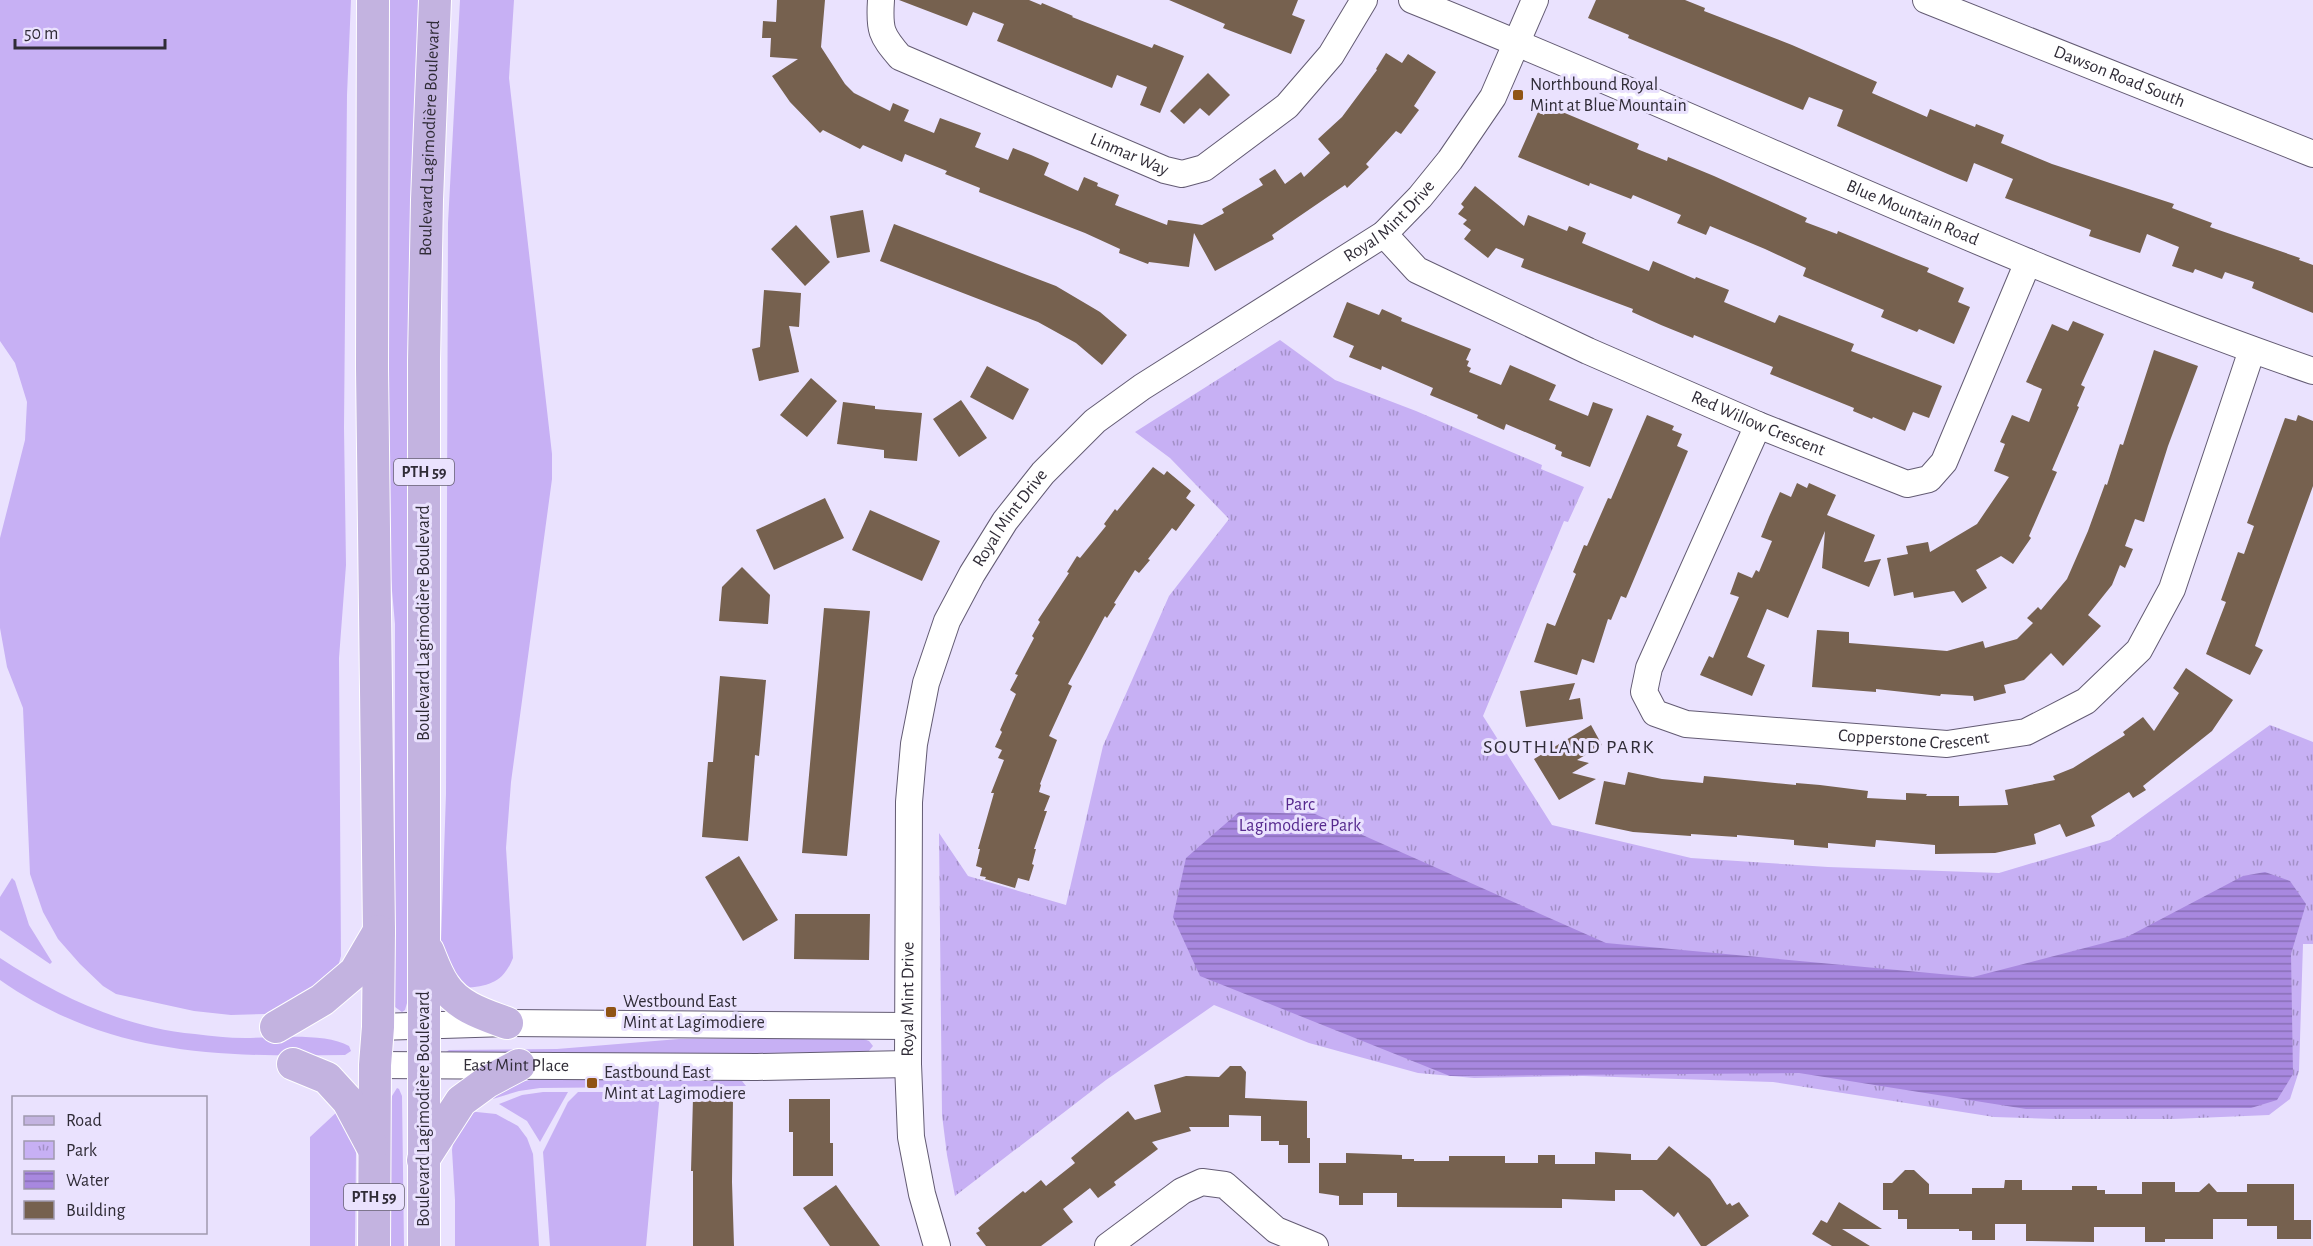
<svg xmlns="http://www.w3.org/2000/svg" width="2313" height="1246" font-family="'Alegreya Sans',sans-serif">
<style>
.green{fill:#c7b0f4}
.park{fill:url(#park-tufts)}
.water{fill:url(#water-rules)}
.building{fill:#76614f}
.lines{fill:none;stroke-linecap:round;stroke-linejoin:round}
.minor-casing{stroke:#635b73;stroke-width:28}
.major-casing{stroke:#fff;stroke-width:34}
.minor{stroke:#fff;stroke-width:26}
.major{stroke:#c3b3e0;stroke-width:32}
.poi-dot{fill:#905414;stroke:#eae2fe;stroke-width:2}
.labels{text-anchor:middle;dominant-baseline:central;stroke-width:6;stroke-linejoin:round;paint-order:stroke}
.shield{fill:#eae2fe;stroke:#686373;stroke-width:1.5}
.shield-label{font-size:16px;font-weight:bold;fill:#302c37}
.street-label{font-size:18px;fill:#302c37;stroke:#eae2fe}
.poi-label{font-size:18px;fill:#302c37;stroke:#eae2fe;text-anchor:start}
.park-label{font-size:18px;fill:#56298e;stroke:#eae2fe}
.neighbourhood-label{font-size:20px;letter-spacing:1.5px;fill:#302c37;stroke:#eae2fe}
</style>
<defs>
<pattern id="park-tufts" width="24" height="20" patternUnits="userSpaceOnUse" patternTransform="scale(1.5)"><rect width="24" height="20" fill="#c7b0f4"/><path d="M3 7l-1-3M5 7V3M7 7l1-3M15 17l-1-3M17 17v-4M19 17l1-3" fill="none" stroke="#a28fc6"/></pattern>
<pattern id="water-rules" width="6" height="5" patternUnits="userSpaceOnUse" patternTransform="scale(1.5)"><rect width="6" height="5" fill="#a888df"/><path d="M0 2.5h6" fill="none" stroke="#896fb6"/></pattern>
</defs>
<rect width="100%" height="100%" fill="#eae2fe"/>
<path class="green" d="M0 0H351L347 95 344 428 346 565 339 658 341 956 337 970 330 980 281 1010 265 1014 231 1015 194 1011 116 994 103 986 80 964 58 939 43 912 30 874 23 708 7 667 0 628V538L25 440 27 402 15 363 0 341Z
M386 0H423C414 112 407 223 412 336L409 996 405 1010 402 1012 395 1007V624L386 524Z
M460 0H514L509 78 552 454V479L511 782 506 848 513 958C503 983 489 986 465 988L443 955 441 941 446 794 448 223Z
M12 878 15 881 29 925 52 962 50 964 0 930V897Z
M0 958C58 996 124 1028 195 1034 211 1036 228 1038 245 1038 273 1038 325 1032 349 1046L351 1051 345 1055C218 1057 109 1056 0 980Z
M861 1038 869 1041 873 1046 868 1052 449 1056 446 1052 449 1050 557 1049 679 1039Z
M725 1078 742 1081 746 1086 540 1088 519 1091 473 1105 506 1085 530 1080Z
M397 1088 399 1089 402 1096 404 1246H386L389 1112 392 1096Z
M543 1092H568L540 1142 527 1121 499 1104 522 1095Z
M578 1092H660L646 1246H550L543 1152 568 1102Z
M338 1111 353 1139 356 1153 355 1246H310V1137Z
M467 1111 496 1114 518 1126 527 1138 533 1154 539 1246H455V1200L452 1150 454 1136Z"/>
<path class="park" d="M1280 340 1335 380 1416 411 1542 465 1541 469 1584 487 1568 522 1564 521 1483 716 1552 825 1691 858 1828 867 1999 873 2110 840 2270 725 2313 742V944H2303L2299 1071 2290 1099 2269 1115 2173 1119H2054L1994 1117 1773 1082 1583 1076 1474 1078 1418 1073 1309 1043 1214 1005 1106 1080 955 1196 947 1155 942 1115 939 833 968 876 1066 905 1103 746 1169 596 1229 519 1170 458 1135 432Z"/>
<path class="water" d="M1239 812 1315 814 1606 943 1973 977 2127 937 2243 876 2265 872 2290 881 2306 904 2291 954 2293 1074 2277 1100 2251 1108 2026 1109 1799 1073 1450 1076 1200 976 1173 917 1186 858Z"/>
<path class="building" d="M777 0H825L821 47 845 84 854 93 890 111 893 103 909 110 904 121 934 133 940 118 981 133 975 147 1008 160 1013 148 1031 155 1049 163 1044 175 1078 191 1084 177 1098 183 1097 186 1119 195 1115 205 1167 225 1168 220 1202 225 1224 213 1222 209 1263 185 1259 179 1275 169 1285 184 1301 172 1304 177 1330 153 1318 139 1342 117 1377 70 1376 69 1386 53 1402 63 1408 54 1436 72 1414 106 1419 110 1401 134 1396 131 1366 164 1369 167 1347 188 1345 185 1272 235 1274 239 1215 271 1194 233 1189 267 1149 262 1148 264 1119 253 1120 249 1085 233 979 192 980 188 945 174 947 171 905 154 902 162 863 145 860 149 823 130 820 133 790 102 772 76 798 59 770 57 771 38H762L763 21 776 22Z
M899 0H1029L1041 5 1042 3 1073 16 1072 17 1152 48 1154 44 1184 56 1160 113 1140 105 1147 87 1117 75 1112 88 997 41 1004 24 973 12 967 26Z
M1169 0H1298L1292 15 1305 20 1291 54 1223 28 1225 24Z
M1596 0H1685L1705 8 1704 11 1792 45 1877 82 1872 93 1927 117 1930 109 1975 127 1976 124 2004 135 2001 143 2052 164 2174 204 2172 208 2212 223 2210 227 2300 258 2299 260 2313 265V313L2252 288 2254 282 2225 272 2222 279 2195 269 2193 273 2172 266 2179 247 2147 234 2140 253 2089 236 2091 230 2005 198 2013 179 1974 163 1967 182 1950 175 1837 126 1843 110 1809 97 1803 110 1628 38 1629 35 1588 18Z
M1208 73 1230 95 1209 116 1200 108 1184 124 1170 111Z
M1548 106 1639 144 1637 149 1667 161 1668 157 1714 176 1807 218 1805 222 1837 234 1838 231 1906 259 1929 268 1927 272 1964 288 1958 302 1970 307 1954 344 1919 329 1917 332 1881 317 1884 310 1803 276 1806 268 1765 249 1710 226 1706 235 1677 223 1681 215 1633 195 1631 199 1590 183 1589 186 1518 157 1538 112 1544 115Z
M1475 186 1524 226 1528 215 1567 231 1569 226 1586 233 1582 243 1649 271 1653 261 1695 279 1696 277 1729 290 1724 302 1775 323 1779 315 1854 344 1851 351 1942 386 1929 418 1913 412 1905 431 1873 417 1872 419 1853 411 1854 408 1770 374 1773 367 1694 335 1693 338 1661 325 1632 312 1633 309 1521 267 1524 259 1496 248 1488 258 1464 239 1471 230 1463 224 1467 220 1458 214 1464 207 1461 204Z
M863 210 870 252 837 258 830 216Z
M894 224 1056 286 1100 312 1127 335 1102 365 1076 343 1038 322 880 261Z
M796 225 830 262 805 286 771 249Z
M764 290 801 293 799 327 789 326 799 372 759 381 752 349 760 347Z
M1347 302 1379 315 1382 309 1402 318 1401 321 1471 349 1466 360 1469 361 1467 366 1471 368 1469 372 1501 385 1510 365 1556 385 1549 400 1588 416 1593 402 1613 409 1590 467 1561 456 1562 452 1555 449 1556 445 1506 424 1504 430 1477 418 1478 415 1430 395 1433 388 1382 366 1381 370 1349 357 1354 346 1333 337Z
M2073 321 2104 334 2081 385 2085 387 2077 406 2079 407 2052 470 2057 472 2029 536 2031 538 2013 564 2001 556 1976 570 1987 588 1962 603 1954 591 1914 598 1913 592 1894 596 1887 558 1908 554 1906 546 1928 542 1930 552 1977 524 2009 477 1994 471 2005 444 2000 442 2012 415 2029 422 2042 389 2026 382 2052 324 2068 331Z
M2154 350 2198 366 2168 446 2144 522 2135 519 2125 546 2133 549 2125 568 2120 565 2112 585 2088 615 2101 626 2063 666 2051 653 2024 680 2004 685 2006 693 1974 701 1973 696 1941 694 1940 696 1876 689V692L1812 687 1817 630 1849 632V643L1947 651 1983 641 1985 648 2017 639 2033 623 2027 618 2038 607 2041 610 2067 579 2088 531 2105 484 2107 485 2120 444 2123 445Z
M987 366 1029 389 1013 420 970 397Z
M811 378 837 401 807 437 780 415Z
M961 400 987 438 959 457 933 419Z
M843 402 875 406V409L922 413 917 461 884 458V450L837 444Z
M1647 415 1674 426 1672 430 1682 434 1677 446 1688 451 1626 598 1621 596 1611 620 1608 619 1594 663 1582 659 1577 675 1534 662 1547 623 1555 626 1576 574 1573 572 1584 545 1587 546 1608 498 1611 499Z
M2298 415 2313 421V486L2255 646 2263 650 2250 675 2206 654 2226 602 2221 600 2238 552 2244 554 2254 526 2247 523 2285 418 2296 421Z
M1153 467 1164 475 1167 471 1191 491 1186 498 1195 505 1176 531 1172 528 1148 559 1150 560 1139 573 1135 570 1114 603 1116 604 1107 618 1105 616 1068 684 1072 686 1049 736 1057 740 1040 784 1041 785 1039 792 1050 796 1044 811H1047L1034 849H1036L1032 864 1034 865 1029 881 1018 878 1015 888 985 879 986 877 980 876 982 868 976 866 980 849H978L994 793H991L1004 760 998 758 1002 750 995 747 1002 732 1000 730 1016 694 1010 690 1018 675 1015 674 1034 638 1032 636 1040 622 1038 620 1069 573 1067 572 1077 556 1080 558 1106 526 1104 524 1115 509 1117 511Z
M1797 483 1807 488 1809 483 1836 495 1827 515 1875 535 1864 562 1881 559 1869 587 1822 568 1825 531 1788 618 1767 609 1747 657 1765 665 1752 696 1700 675 1709 656 1713 658 1739 597 1730 594 1738 572 1752 578 1756 570 1759 572 1772 541 1761 537 1769 517 1780 492 1791 497Z
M825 498 844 538 774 570 756 530Z
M870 510 940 541 922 581 852 550Z
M742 567 770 595 768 624 719 621 722 587Z
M824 608 870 611 847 856 802 853Z
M2186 668 2233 700 2212 731 2143 786 2146 790 2133 798 2129 792 2091 816 2095 826 2066 837 2060 824 2034 834 2036 844 1995 853 1935 854V845L1876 840 1875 847 1828 843V848L1794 845V840L1737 835V837L1691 834V836L1633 832 1595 824 1604 781 1625 785 1628 772 1662 779 1703 783 1704 776 1796 785V783L1820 785 1868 791 1867 798 1906 800V793L1927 794 1926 796H1959V806L2008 805 2005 790 2055 780 2053 776 2073 768 2125 735 2123 732 2143 717 2154 731 2179 693 2173 688Z
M720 676 766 680 759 756 755 755 748 841 702 837 708 762H713Z
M1575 683 1569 700 1580 698 1583 719 1526 727 1520 691Z
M1591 725 1602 745 1577 760 1589 763 1572 773 1596 779 1559 800 1534 759Z
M739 856 778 920 743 941 705 877Z
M795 914H870L869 960 794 959Z
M1230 1066H1241L1246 1072 1245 1098 1307 1101V1138H1310V1163H1288V1145H1279V1141H1261V1116L1229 1115V1127H1189L1191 1131 1152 1142 1158 1149 1114 1182 1116 1185 1098 1198 1090 1188 1063 1209 1073 1222 1041 1246H986L976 1233 980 1231 978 1228 1023 1191 1025 1193 1041 1180 1046 1186 1075 1163 1071 1158 1128 1111 1135 1120 1161 1112 1154 1085 1186 1076 1219 1077Z
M693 1098H733L732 1182 734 1246H693V1171H691Z
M789 1099H830V1143H833V1176H793V1132H789Z
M1669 1146 1710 1179 1727 1205 1730 1203 1732 1206 1739 1202 1749 1216 1706 1246H1701L1678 1212 1674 1217 1642 1190H1615V1201L1562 1199V1208L1397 1207V1193H1363V1205H1339V1196L1319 1193V1163H1346V1153L1402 1155V1159H1414V1161H1449V1156H1505V1163H1538V1155H1555V1164H1595V1152L1631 1154V1160H1657Z
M1905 1170H1914L1929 1184V1194H1972V1188H2004L2005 1180H2022V1190H2072V1186H2097V1190H2105V1194H2142V1182H2175V1192H2199L2209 1183 2217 1192H2247V1184H2294V1220H2311V1239H2277V1226H2247V1219H2213V1239H2165V1242H2145V1227H2094V1242L2026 1241V1224H1995V1240H1972V1231H1959V1229H1907V1219H1898V1210H1883V1183H1892Z
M836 1185 856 1213 880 1246H830L803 1208Z
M1839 1202 1882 1229H1842L1870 1246H1832L1812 1234 1821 1220 1827 1223Z"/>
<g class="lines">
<defs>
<g id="minor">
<path id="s1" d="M881 0C879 30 881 35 900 57L1165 170 1182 174 1204 168 1287 106 1331 55 1364 0"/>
<path id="s2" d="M1412 0C1714 121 2006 265 2313 371"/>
<path id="s3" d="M1926 0 2313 154"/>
<path id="s4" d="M1384 234 1417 270 1588 351 1758 425 1907 484 1929 479 1944 462 2028 262"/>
<path id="s5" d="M1758 425 1649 668 1644 692 1655 713 1686 724 1947 744 2026 732 2086 701 2139 650 2172 589 2252 350"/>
<path d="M378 1027 507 1023 908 1026"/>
<path id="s6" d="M375 1065 757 1067 908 1064"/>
<path id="s7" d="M937 1246 922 1194 911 1137 908 1064 909 802 914 744 926 683 947 621 972 574 1005 521 1043 473 1095 421 1142 387 1384 234 1420 197 1450 160 1493 97 1535 0"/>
<path d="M1108 1246 1182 1191 1202 1182 1225 1185 1276 1230 1315 1246"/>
</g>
<g id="major">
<path d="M373 0 372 368 379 931 378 1027 375 1065 374 1246"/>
<path d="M428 951C433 963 437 975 444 985 458 1007 485 1015 507 1023"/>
<path d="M276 1027 322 1000 355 972 379 931"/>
<path d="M293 1064 327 1078 348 1101 372 1146"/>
<path d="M423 1160 461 1101 487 1082 519 1065"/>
<path id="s8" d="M424 1246V361L427 200 435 0"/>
</g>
</defs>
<use href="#minor" class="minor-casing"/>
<use href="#major" class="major-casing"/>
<use href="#minor" class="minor"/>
<use href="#major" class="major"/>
</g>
<g class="poi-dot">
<rect x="1512" y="89" width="12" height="12" rx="3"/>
<rect x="605" y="1006" width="12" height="12" rx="3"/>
<rect x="586" y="1077" width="12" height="12" rx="3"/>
</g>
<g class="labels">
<g class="shield">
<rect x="394" y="459" width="60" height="26" rx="4.5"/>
<rect x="344" y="1184" width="60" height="26" rx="4.5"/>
</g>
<g class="shield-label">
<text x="424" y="472">PTH 59</text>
<text x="374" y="1197">PTH 59</text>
</g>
<g class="street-label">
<text stroke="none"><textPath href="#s3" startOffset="208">Dawson Road South</textPath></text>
<text stroke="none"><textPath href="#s8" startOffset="1108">Boulevard Lagimodière Boulevard</textPath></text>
<text stroke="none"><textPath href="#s1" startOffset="312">Linmar Way</textPath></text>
<text stroke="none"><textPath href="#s2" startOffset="544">Blue Mountain Road</textPath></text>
<text stroke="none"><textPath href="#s7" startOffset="1240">Royal Mint Drive</textPath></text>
<text stroke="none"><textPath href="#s4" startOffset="423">Red Willow Crescent</textPath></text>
<text stroke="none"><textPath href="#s7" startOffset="754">Royal Mint Drive</textPath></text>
<text transform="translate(424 623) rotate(-90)">Boulevard Lagimodière Boulevard</text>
<text stroke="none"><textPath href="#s5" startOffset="576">Copperstone Crescent</textPath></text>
<text stroke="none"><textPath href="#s7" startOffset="250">Royal Mint Drive</textPath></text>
<text stroke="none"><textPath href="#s6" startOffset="141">East Mint Place</textPath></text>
<text transform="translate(424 1109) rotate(-90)">Boulevard Lagimodière Boulevard</text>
</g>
<g class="poi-label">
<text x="1530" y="85">Northbound Royal<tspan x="1530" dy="21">Mint at Blue Mountain</tspan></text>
<text x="623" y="1002">Westbound East<tspan x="623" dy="21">Mint at Lagimodiere</tspan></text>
<text x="604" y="1073">Eastbound East<tspan x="604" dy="21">Mint at Lagimodiere</tspan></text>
</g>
<g class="park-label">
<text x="1300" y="805">Parc<tspan x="1300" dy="21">Lagimodiere Park</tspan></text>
</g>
<g class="neighbourhood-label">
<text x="1569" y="747">SOUTHLAND PARK</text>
</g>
</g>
<rect x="12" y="1096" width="195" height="138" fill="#eae2fe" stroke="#a099ae" stroke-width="1.5"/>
<rect x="24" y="1116" width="30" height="9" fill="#c3b3e0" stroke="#a099ae" stroke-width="1.5"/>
<text x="66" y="1126" font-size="18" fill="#302c37">Road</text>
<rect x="24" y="1141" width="30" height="18" fill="url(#park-tufts)" stroke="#a099ae" stroke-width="1.5"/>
<text x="66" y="1156" font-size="18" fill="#302c37">Park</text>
<rect x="24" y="1171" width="30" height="18" fill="url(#water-rules)" stroke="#a099ae" stroke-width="1.5"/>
<text x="66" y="1186" font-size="18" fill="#302c37">Water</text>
<rect x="24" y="1201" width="30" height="18" fill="#76614f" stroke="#a099ae" stroke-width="1.5"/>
<text x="66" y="1216" font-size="18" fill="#302c37">Building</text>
<path d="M15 39v9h150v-9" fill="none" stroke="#302c37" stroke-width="3"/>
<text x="24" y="39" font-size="18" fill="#302c37" stroke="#eae2fe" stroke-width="4.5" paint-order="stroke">50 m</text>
</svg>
